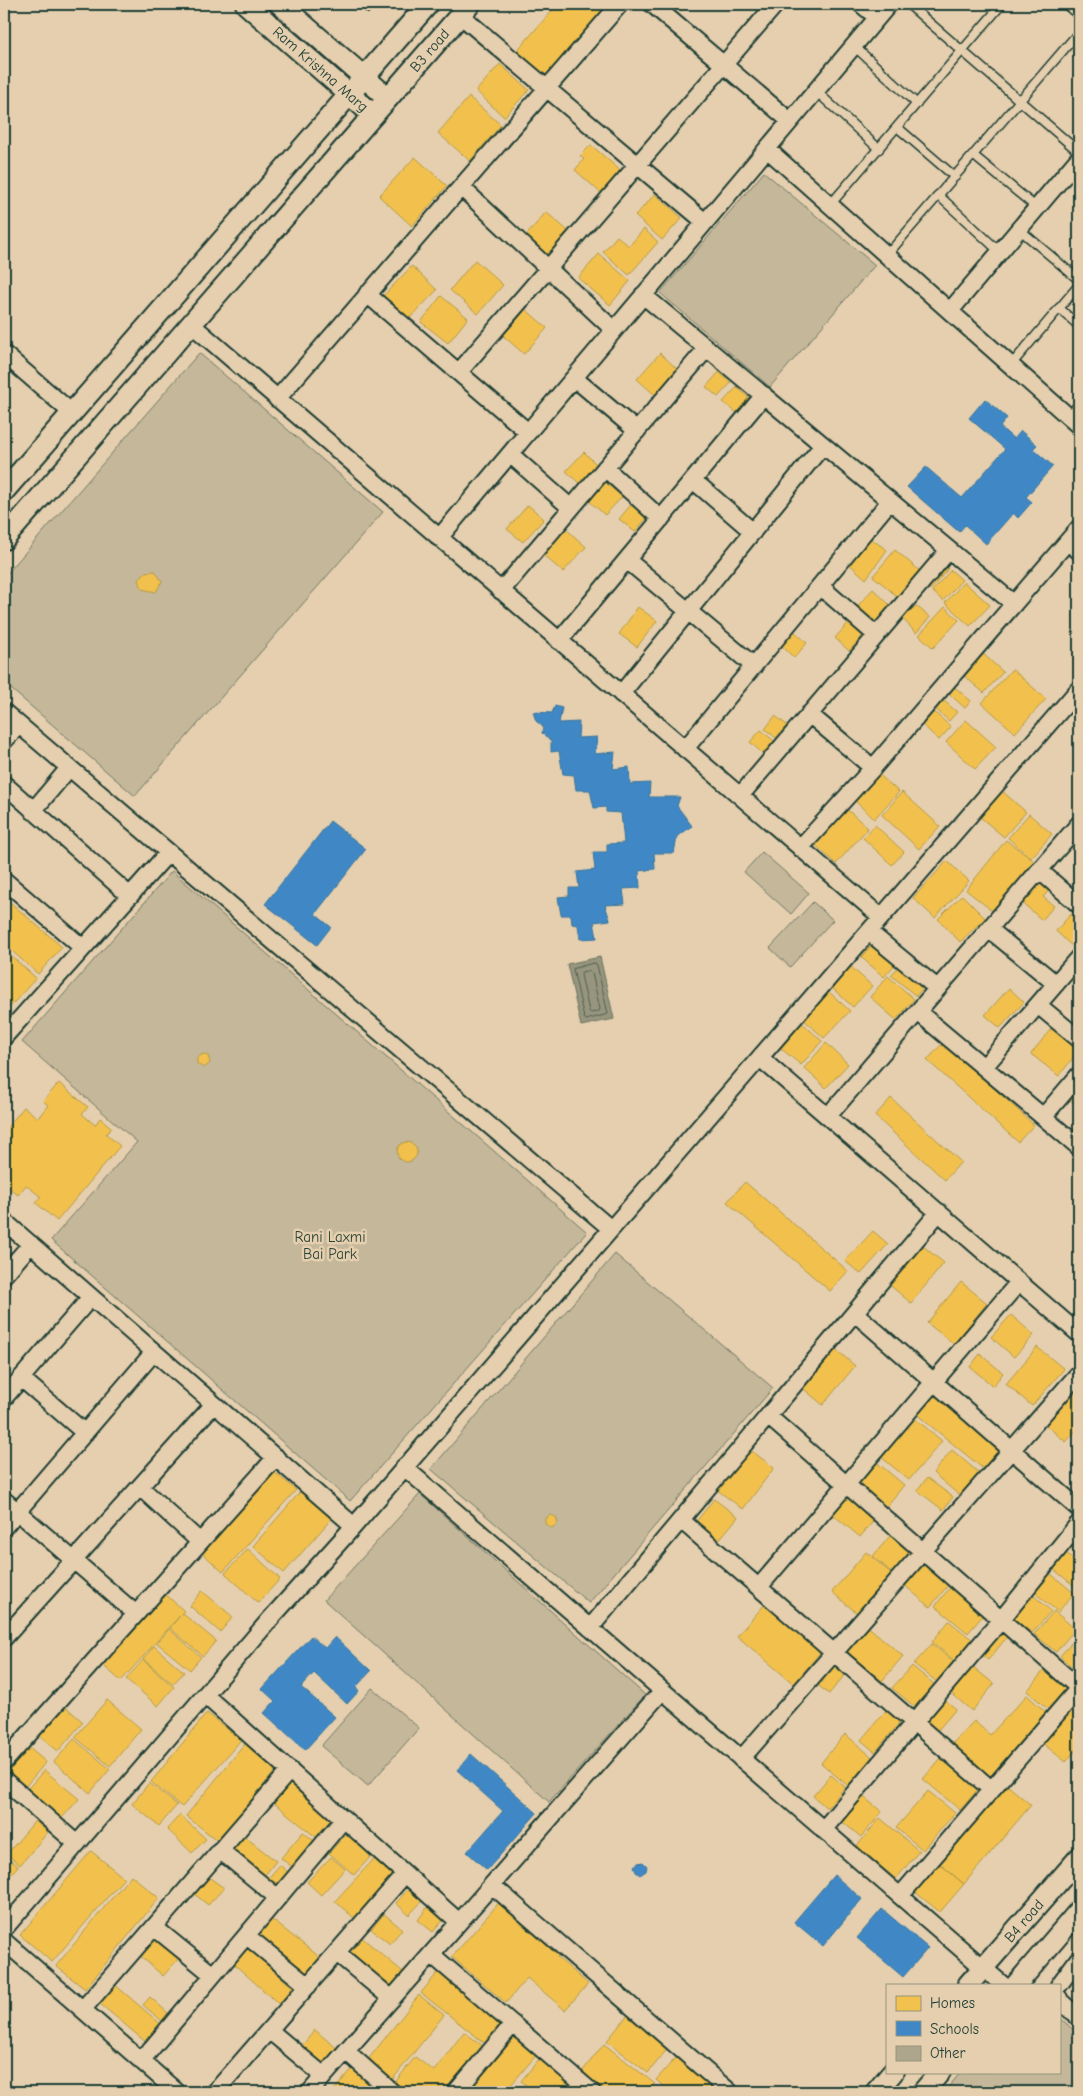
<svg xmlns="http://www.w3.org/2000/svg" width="1083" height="2096" font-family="'Comic Neue',sans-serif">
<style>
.green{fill:#c4b79a;stroke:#727a67}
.water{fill:#97957d;stroke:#677260}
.homes{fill:#f2c14e;stroke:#b39946}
.schools{fill:#3f88c5;stroke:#35729a}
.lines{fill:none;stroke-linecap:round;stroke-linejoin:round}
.shore{stroke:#4f6051;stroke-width:1}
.building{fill:#aea68c;stroke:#1f3d34}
.service-casing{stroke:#1f3d34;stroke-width:11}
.minor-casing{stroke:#1f3d34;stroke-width:20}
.tertiary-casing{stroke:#1f3d34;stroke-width:24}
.service{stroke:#e5cfae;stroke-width:8}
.minor{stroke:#e5cfae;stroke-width:16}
.tertiary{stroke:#e5cfae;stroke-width:20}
.labels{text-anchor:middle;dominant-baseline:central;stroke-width:5;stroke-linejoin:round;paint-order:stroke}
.street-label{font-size:15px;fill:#1f3d34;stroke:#e5cfae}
.park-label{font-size:15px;fill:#274339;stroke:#e5cfae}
</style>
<rect width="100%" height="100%" fill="#e5cfae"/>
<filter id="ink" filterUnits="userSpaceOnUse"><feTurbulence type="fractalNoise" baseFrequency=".02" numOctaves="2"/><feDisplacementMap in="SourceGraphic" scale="10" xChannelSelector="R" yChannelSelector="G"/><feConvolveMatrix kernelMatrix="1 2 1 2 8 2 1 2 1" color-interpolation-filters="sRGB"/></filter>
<g filter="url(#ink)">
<path class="green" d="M764 172 875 265 770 387 660 293Z
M199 353 383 512 135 796 4 683V577Z
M762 852 809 893 791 914 744 872Z
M172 871 587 1232 350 1501 51 1240 137 1142 22 1042Z
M813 902 833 920 790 967 770 948Z
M615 1254 773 1388 589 1603 431 1469Z
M420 1494 645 1695 549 1802 324 1600Z
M372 1688 419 1728 368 1786 321 1746Z
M1059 2017 1079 2035V2092H944L961 2072H1059Z"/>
<path class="water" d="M600 957 614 1019 581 1026 567 964Z"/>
<path class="homes" d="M558 4H602L609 10 547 82 514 54Z
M500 64 529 90 504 117 476 91Z
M469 97 501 125 470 161 438 133Z
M591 145 622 172 602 194 575 170 584 159 580 156Z
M415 157 447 186 412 226 379 196Z
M655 194 682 218 662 240 635 216Z
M546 212 574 236 553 261 525 237Z
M644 229 658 242 629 275 603 252 617 236 629 246Z
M599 254 630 281 610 305 578 278Z
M475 260 503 285 478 314 450 290Z
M412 266 437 290 408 320 383 296Z
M441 296 468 318 448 343 421 322Z
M523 307 547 328 524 354 500 333Z
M660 353 678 370 655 395 637 379Z
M719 372 731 383 718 397 706 387Z
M737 387 750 399 737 413 723 402Z
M584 452 597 465 580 484 566 471Z
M605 482 622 497 605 515 588 500Z
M635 500 650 514 635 532 619 519Z
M528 505 544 519 523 542 507 529Z
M565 528 586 547 563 572 542 554Z
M867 536 887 550 866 579 848 563Z
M895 550 920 571 898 597 873 576Z
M943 563 948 569 930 590 926 584Z
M951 570 962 580 943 601 932 591Z
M155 571 162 581 156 592 142 589 139 580 145 572Z
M964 582 990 605 970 626 945 603Z
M873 589 892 607 874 627 855 609Z
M908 604 913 609 916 606 930 617 916 633 899 615Z
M638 607 657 621 637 647 619 634Z
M945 607 959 620 933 648 919 635Z
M853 618 867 631 849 651 835 638Z
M794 631 807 643 794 658 781 645Z
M980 651 1003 672 984 693 961 673Z
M1012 669 1046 699 1015 733 982 703Z
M951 684 971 701 965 708 945 690Z
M938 696 957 712 949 721 930 704Z
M930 708 951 727 939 740 918 721Z
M775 716 787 725 776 738 765 729Z
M966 720 996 747 975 769 946 742Z
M761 730 774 741 763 754 750 742Z
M876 772 899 792 874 819 852 798Z
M1002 791 1026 812 1004 837 980 817Z
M902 792 940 826 919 849 882 815Z
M842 805 868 828 836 864 810 840Z
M1029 814 1052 834 1031 858 1008 838Z
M875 825 904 852 892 865 863 838Z
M1006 840 1035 862 995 913 966 890Z
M947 861 969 881 935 918 913 898Z
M1040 876 1052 887 1043 897 1054 906 1042 920 1019 900Z
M962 895 985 918 960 942 938 919Z
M4 897 62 947 38 974 4 944Z
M1071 914 1079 922 1078 952 1056 931Z
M875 941 898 961 884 977 861 957Z
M10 955 36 978 9 1008 4 1003V962Z
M902 963 926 984 916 996 891 975Z
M850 966 872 986 853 1007 831 987Z
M888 976 914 999 896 1020 870 997Z
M1009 988 1024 1002 1000 1028 985 1015Z
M828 991 850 1011 824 1038 802 1018Z
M800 1021 822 1041 801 1065 778 1046Z
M1054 1025 1079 1046V1050L1059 1076 1031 1054Z
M944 1042 1034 1125 1018 1142 927 1060Z
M826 1043 848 1064 826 1088 804 1068Z
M203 1054 208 1056 210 1063 204 1068 197 1064V1058Z
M1079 1081V1108L1066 1096Z
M59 1083 88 1107 82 1114 95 1125 100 1118 112 1128 106 1134 120 1146 57 1221 36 1203 41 1197 26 1185 18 1195 5 1184 4 1186V1151L6 1149 4 1147V1131L24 1107 38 1118 48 1105 43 1101Z
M891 1098 961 1162 945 1180 875 1116Z
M397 1152a10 10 0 1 1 20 0a10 10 0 1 1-20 0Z
M745 1182 848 1271 830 1291 727 1202Z
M873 1231 888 1244 861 1274 845 1261Z
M918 1242 944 1263 911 1303 885 1281Z
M961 1282 987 1303 954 1344 927 1323Z
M1011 1315 1034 1335 1014 1357 991 1337Z
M832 1346 855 1366 823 1405 799 1385Z
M1037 1347 1064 1369 1032 1406 1006 1384Z
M980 1354 1003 1373 993 1386 970 1367Z
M1079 1383V1427L1066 1442 1042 1422Z
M933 1391 1004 1449 986 1471 915 1413Z
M913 1417 942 1441 909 1480 880 1456Z
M748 1448 774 1468 743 1509 717 1490Z
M952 1450 979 1473 960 1496 933 1473Z
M874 1460 904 1485 886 1507 856 1482Z
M272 1470 296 1490 223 1572 200 1551Z
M927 1478 953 1497 943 1510 917 1490Z
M301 1491 332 1518 284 1573 253 1546Z
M847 1492 877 1517 860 1537 830 1512Z
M714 1499 738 1517 718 1541 695 1523Z
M550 1515 556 1517 558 1523 552 1528 545 1524V1519Z
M890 1536 910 1552 892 1573 873 1556Z
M1079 1538V1558L1070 1549Z
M248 1549 280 1579 258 1603 225 1573Z
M866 1552 892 1574 858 1614 832 1592Z
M1065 1552 1079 1564V1585L1077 1588 1052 1568Z
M924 1559 951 1582 930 1607 903 1584Z
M1046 1570 1074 1593 1058 1612 1030 1589Z
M952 1585 985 1613 968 1633 935 1606Z
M162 1591 184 1611 121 1681 98 1661Z
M202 1591 233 1617 220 1632 190 1606Z
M1033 1595 1051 1611 1032 1633 1013 1618Z
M766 1603 822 1650 794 1684 737 1636Z
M1054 1611 1075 1629 1056 1652 1034 1634Z
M182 1613 216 1641 203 1656 170 1628Z
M949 1621 974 1641 956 1662 932 1642Z
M865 1624 903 1656 882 1681 844 1650Z
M998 1627 1008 1636 988 1660 978 1651Z
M169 1629 201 1657 190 1670 157 1643Z
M1079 1634V1671L1078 1672 1060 1656Z
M932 1644 954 1662 937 1682 914 1664Z
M154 1646 184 1672 173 1684 143 1659Z
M143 1660 174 1687 158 1706 126 1679Z
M835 1660 848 1671 829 1694 815 1683Z
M968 1663 994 1684 972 1711 946 1689Z
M912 1666 935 1685 915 1707 892 1688Z
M1046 1668 1068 1686 1048 1709 1027 1691Z
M1027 1695 1051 1717 992 1780 953 1743 974 1721 990 1735Z
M944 1699 956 1709 937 1731 925 1721Z
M107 1700 141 1729 110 1766 75 1737Z
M59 1701 83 1722 58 1751 34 1731Z
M1071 1705 1079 1711V1746L1066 1762 1041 1742Z
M888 1708 902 1720 875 1752 861 1740Z
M207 1713 241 1740 182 1807 151 1782Z
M845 1734 872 1757 848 1786 821 1763Z
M74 1739 110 1769 90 1793 54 1762Z
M249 1739 280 1765 218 1841 186 1816Z
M22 1742 46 1762 24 1788 4 1771V1763Z
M942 1757 979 1788 960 1810 923 1779Z
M44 1770 79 1799 59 1821 25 1792Z
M831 1775 845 1787 827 1808 813 1796Z
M285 1780 337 1823 322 1842 269 1799Z
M149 1783 177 1805 159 1826 132 1804Z
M1007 1785 1031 1805 964 1884 940 1864Z
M928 1791 955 1813 923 1850 896 1828Z
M860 1794 882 1812 861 1837 839 1819Z
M180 1815 206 1839 192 1853 167 1829Z
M880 1818 919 1851 896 1879 857 1846Z
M35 1821 48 1832 20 1865 7 1854Z
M303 1832 319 1845 297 1871 281 1858Z
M347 1833 372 1855 354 1875 329 1853Z
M244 1836 276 1861 261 1880 228 1855Z
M91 1851 124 1878 52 1962 20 1935Z
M4 1855 18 1866 4 1882Z
M331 1857 345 1869 321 1895 307 1882Z
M374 1859 394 1876 355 1919 335 1901Z
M940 1864 964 1884 940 1912 915 1892Z
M280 1865 293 1877 277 1896 263 1884Z
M131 1875 159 1898 85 1989 56 1966Z
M207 1876 224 1888 208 1905 192 1892Z
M411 1886 425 1898 409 1915 396 1903Z
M503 1898 563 1950 557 1957 588 1984 565 2010 527 1978 506 2003 452 1957Z
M430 1904 446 1917 433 1932 418 1920Z
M384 1914 402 1929 390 1944 371 1929Z
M271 1919 322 1959 305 1980 255 1940Z
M156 1931 182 1955 163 1976 137 1953Z
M360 1936 409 1977 393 1996 343 1957Z
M248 1948 296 1990 281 2006 234 1964Z
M440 1970 511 2026 492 2049 421 1993Z
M114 1984 162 2025 147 2043 98 2002Z
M419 1995 444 2015 392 2080 367 2061Z
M150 1997 168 2013 162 2021 143 2005Z
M631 2011 672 2043 648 2073 607 2041Z
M315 2030 342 2053 326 2071 300 2048Z
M464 2032 487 2049 453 2092H402L393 2085 415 2057 434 2071Z
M515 2034 538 2053 505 2092H467Z
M604 2044 655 2084 648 2092H606L581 2073Z
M680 2053 720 2092H670L656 2080Z
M540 2058 580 2092H535L521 2081Z
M354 2067 384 2092H337L334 2090Z"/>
<path class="schools" d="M985 399 1007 418 1000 427 1014 439 1021 431 1037 445 1033 449 1053 466 1026 497 1032 502 1018 518 1013 513 986 544 965 525 959 532 907 487 926 467 962 498 1005 449 969 418Z
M555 706 562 708 559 723 579 722 578 738 597 737 595 754 615 752 613 769 629 767 630 784 650 783 649 797H680L677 806 692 826 677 837 674 853H654L655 869 639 871 640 888 623 889 625 904 605 905 610 920 594 922 597 938 580 939 578 925 572 924 571 915H561L558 897 569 896V888H579L577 872 595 870 593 852H607V844L624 843 621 813 606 812V807L594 808 590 790H576L574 775 563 774 559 751 551 752V741L542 733 543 727 536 721 533 712 552 713Z
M330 821 366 849 315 914 331 927 317 945 265 904Z
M311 1636 325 1648 335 1637 371 1671 356 1687 359 1691 347 1704 314 1673 301 1687 335 1717 305 1750 264 1713 275 1701 262 1689Z
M471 1754 537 1813 487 1870 467 1852 503 1811 457 1770Z
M643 1862 647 1866 646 1871 640 1875 636 1872 634 1866 638 1863Z
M834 1875 862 1899 823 1946 794 1922Z
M882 1909 928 1948 903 1977 857 1938Z"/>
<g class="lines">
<path class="shore" d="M594 963 597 965 608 1014 586 1020 584 1018 573 969Z
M590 971 592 973 600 1009 599 1011 591 1013 589 1011 581 975 582 972Z"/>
</g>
<path class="building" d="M356 4H378L368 14Z"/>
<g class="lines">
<defs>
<path id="service" d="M908 4 1079 152
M854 46 917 104
M816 91 879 149
M897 127 955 177
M973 155 1037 208
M938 195 1000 252
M830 205 1002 4
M1019 229 1079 280
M887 255 1079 32
M1059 308 1079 326
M1011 365 1079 285
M1069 416 1079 404"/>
<path id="minor" d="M652 4 790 121
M861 4 877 17
M1072 4 1079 10
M460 15 705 222
M767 149 1079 426
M461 187 614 330
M367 294 528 432
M643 295 1014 604
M950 311 1079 158
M191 324 881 917
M4 354 72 413
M459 372 776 4
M574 378 637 431
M277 399 620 4
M510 454 571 508
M605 468 661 519
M693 480 753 532
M439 538 889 4
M1068 542 1079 551
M627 560 754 666
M820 586 876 635
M501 591 707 348
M559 641 764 395
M621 694 823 445
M4 712 611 1229
M809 714 873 768
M4 741 19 725
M685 749 890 501
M4 784 130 896
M740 796 949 550
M33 811 69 768
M800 848 873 768 1079 528
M1040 871 1079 905
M4 880 83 948
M989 929 1056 984
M869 932 937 988
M1038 1005 1079 1039
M918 1012 1079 1147
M4 1037 168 853
M760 1058 1079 1334
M984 1067 1079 957
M828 1116 1079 824
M1043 1117 1079 1075
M4 1221 354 1526
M4 1275 31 1244
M855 1313 1079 1509
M21 1378 85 1433
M4 1398 91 1297
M768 1416 1079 1688
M404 1467 1003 1985
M140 1487 200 1542
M4 1500 136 1614
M681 1520 992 1790
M4 1527 154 1352
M759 1587 1019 1282
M590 1628 939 1212
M4 1638 214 1404
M206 1696 459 1922
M741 1759 1079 1373
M4 1762 276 1457
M4 1780 77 1844
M823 1830 1001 1620 1079 1523
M220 1850 278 1898
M492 1885 730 2092
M900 1896 1079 1688
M154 1927 213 1975
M4 1929 272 1617 354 1526 1079 689
M247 1936 308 1986
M4 1941 177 2092
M337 1953 392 1999
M431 1954 592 2092
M1059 1985 1079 1958
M1059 1998 1060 2001 1079 2018
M83 2009 290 1770
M269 2030 324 2076
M346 2051 392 2092
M141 2061 344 1819
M215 2092 405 1874
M310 2092 662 1691
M456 2092 513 2024"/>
<g id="tertiary">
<path id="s1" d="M246 4 373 115"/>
<path d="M280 4 388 98"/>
<path d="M4 491 428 4"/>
<path id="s2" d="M4 539 470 4"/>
<path id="s3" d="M968 1985 1079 1858"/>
<path d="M1016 1985 1079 1911"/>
<path d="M876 2092 893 2072"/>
<path d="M923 2092 940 2072"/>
</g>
</defs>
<use href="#service" class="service-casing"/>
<use href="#minor" class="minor-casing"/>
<use href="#tertiary" class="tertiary-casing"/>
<use href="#service" class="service"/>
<use href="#minor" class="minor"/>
<use href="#tertiary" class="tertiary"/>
</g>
</g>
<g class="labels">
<g class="street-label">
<text stroke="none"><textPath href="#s2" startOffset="648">B3 road</textPath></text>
<text stroke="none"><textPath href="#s1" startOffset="99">Ram Krishna Marg</textPath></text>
<text stroke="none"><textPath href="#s3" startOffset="85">B4 road</textPath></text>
</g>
<g class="park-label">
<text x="330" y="1237">Rani Laxmi<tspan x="330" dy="17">Bai Park</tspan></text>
</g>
</g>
<rect width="1083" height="2096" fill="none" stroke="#e5cfae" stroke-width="20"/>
<rect x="10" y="10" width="1063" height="2076" fill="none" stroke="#1f3d34" stroke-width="2" filter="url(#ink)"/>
<rect x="886" y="1984" width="175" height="90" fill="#e5cfae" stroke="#96957d"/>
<rect x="896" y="1996" width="25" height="15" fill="#f2c14e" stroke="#96957d"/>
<text x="930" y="2008" font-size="15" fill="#1f3d34">Homes</text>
<rect x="896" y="2021" width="25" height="15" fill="#3f88c5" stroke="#96957d"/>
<text x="930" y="2034" font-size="15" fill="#1f3d34">Schools</text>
<rect x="896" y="2046" width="25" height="15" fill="#aea68c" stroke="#96957d"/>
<text x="930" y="2058" font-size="15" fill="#1f3d34">Other</text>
</svg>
